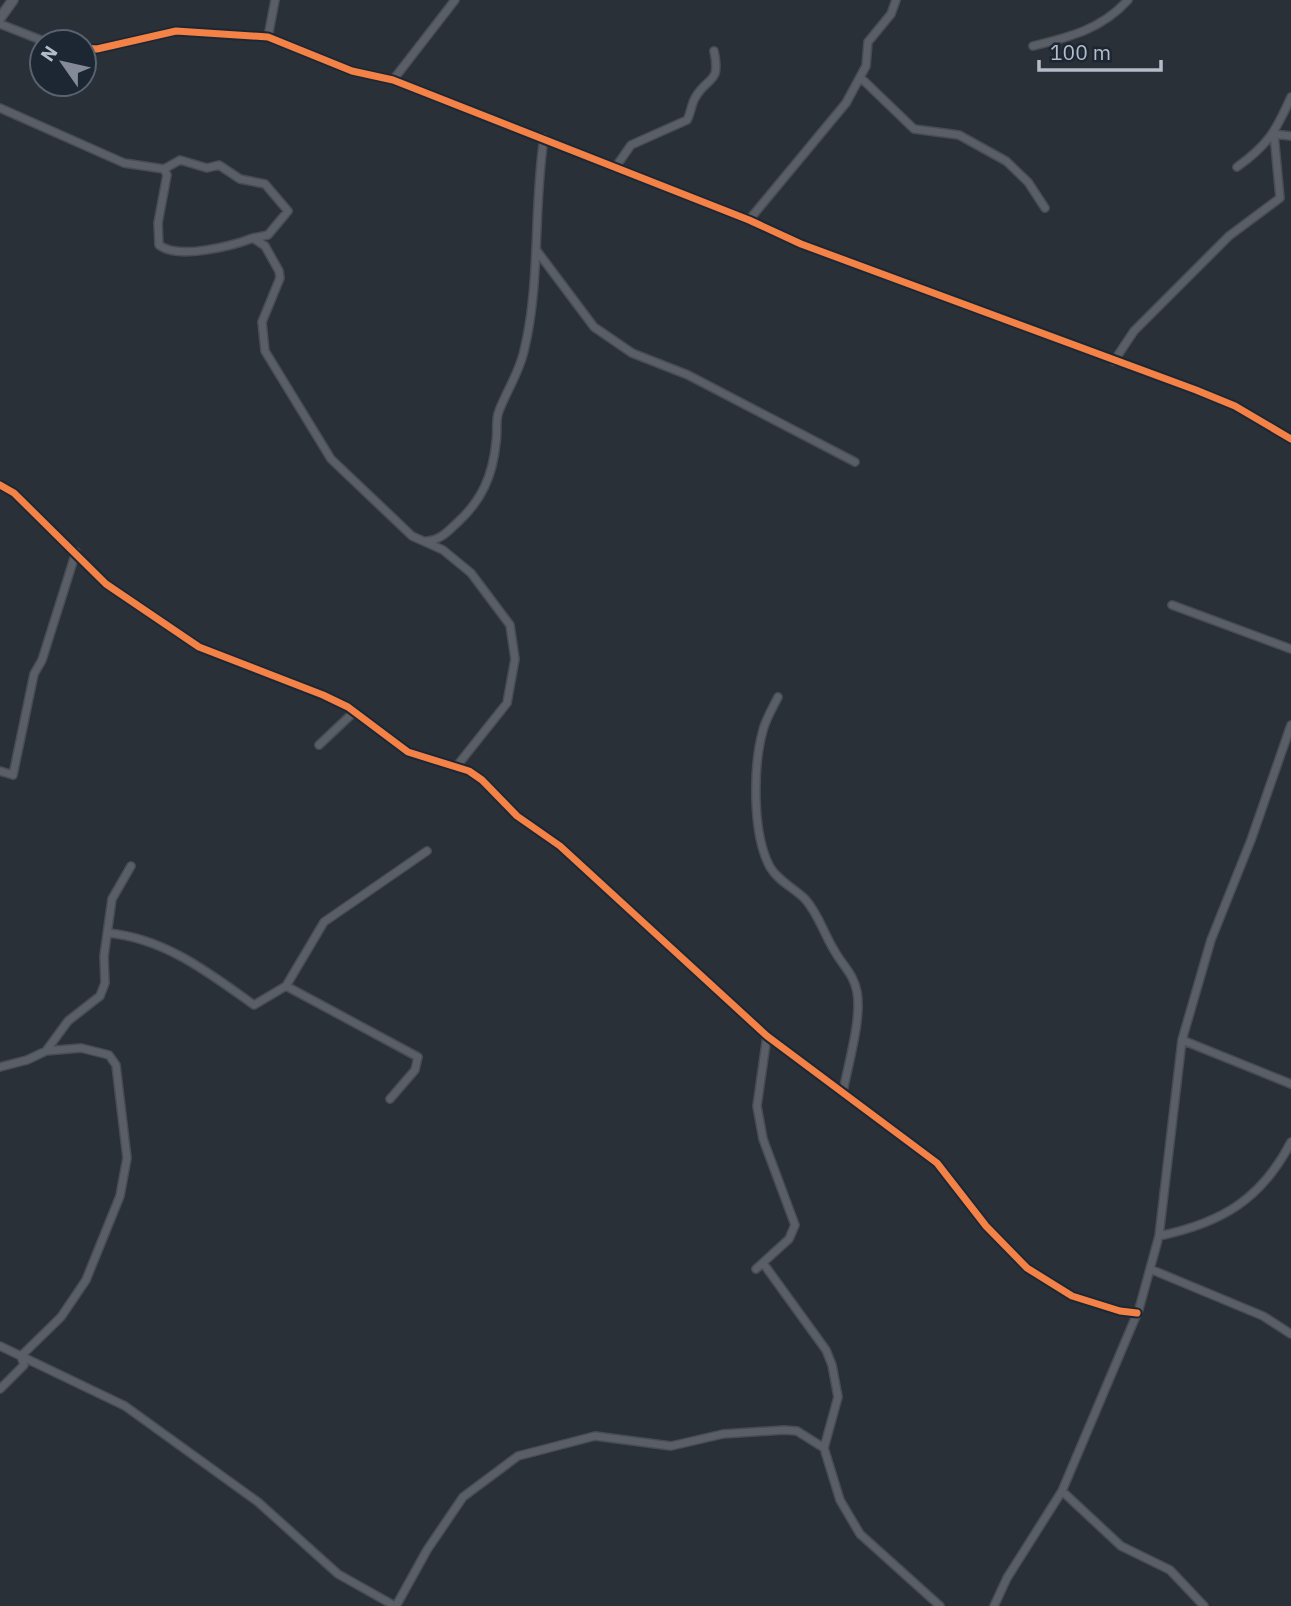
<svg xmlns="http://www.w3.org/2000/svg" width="1291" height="1606" font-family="'IBM Plex Sans',sans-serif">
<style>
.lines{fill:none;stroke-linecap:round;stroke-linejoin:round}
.minor-casing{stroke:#484c53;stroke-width:10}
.tertiary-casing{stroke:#484c53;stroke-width:12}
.minor{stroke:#5a5e66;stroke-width:7}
.tertiary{stroke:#5a5e66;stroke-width:9}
.cycleway-casing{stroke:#1d2633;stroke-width:11}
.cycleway{stroke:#f48246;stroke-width:7}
</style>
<rect width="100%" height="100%" fill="#2a3038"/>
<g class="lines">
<defs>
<path id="minor" d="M0 24 46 42
M268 37 275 0
M1033 46C1070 37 1102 29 1128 0
M84 48 97 49 176 31 268 37 352 71 393 80 749 220 801 244 1196 390 1235 406 1291 439
M861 78 914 129 959 135 1006 161 1028 182 1045 208
M393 80 455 0
M0 108 124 163 164 169 180 160 207 168 219 165 240 179 265 184 288 211 268 235 253 238
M1237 167C1268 145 1276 131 1291 97
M615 168 631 145 687 120C691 113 691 105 695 98 708 75 721 85 714 51
M164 169 167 175 158 223 159 245C178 260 232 246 253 238L265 246 279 271 280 278 262 322 265 351 331 459 412 536 443 550 471 573 510 625 515 659 507 703 456 767
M749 220 846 103 866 66 868 42 891 14 896 0
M537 251 594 327 632 353 688 375 855 462
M1114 361 1134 331 1229 236 1280 198 1274 134 1291 136
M0 485 14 493 106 584 199 647 323 695 348 707 408 752 469 771 482 780 517 816 560 846 767 1036 937 1163 986 1226 1027 1268 1072 1296 1120 1311 1137 1313
M427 541C441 540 448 531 458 522 482 500 493 475 496 442 498 432 495 420 499 411 507 390 519 373 524 351 541 281 533 209 544 138
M1172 605 1291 649
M778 697C773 707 766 719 763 730 753 766 752 834 770 867 778 881 794 888 805 899 818 913 824 934 834 950 842 965 854 974 857 992 862 1019 848 1064 843 1092
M319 745 354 712
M0 771 13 775 34 674 42 660 76 552
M109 933C166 939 209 973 254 1005L286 986 324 922 427 851
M286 986 418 1057 415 1070 390 1099
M1182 1040 1291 1084
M46 1051 68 1021 100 996 105 983 104 956 112 899 131 866
M0 1067 27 1060 46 1051 81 1048 109 1055 116 1065 127 1158 120 1196 86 1280 61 1317 21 1356 24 1365 0 1389
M1159 1236C1221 1223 1261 1200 1291 1142
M763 1263 826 1350 832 1365 838 1397 824 1448 840 1500 860 1534 940 1606
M756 1269 789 1239 795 1225 763 1139 757 1106 767 1036
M1150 1269 1263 1316 1291 1334
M0 1346 125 1406 258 1502 338 1574 395 1606
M1062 1491 1121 1546 1170 1570 1204 1606
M396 1606 427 1550 463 1497 518 1456 595 1436 671 1446 723 1434 784 1430 797 1431 824 1448
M994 1606 1007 1578 1062 1491 1139 1309 1159 1236 1182 1040 1211 940 1251 840 1291 725"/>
<path id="tertiary" d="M0 18 13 0"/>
</defs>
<use href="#minor" class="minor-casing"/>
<use href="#tertiary" class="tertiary-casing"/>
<use href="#minor" class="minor"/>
<use href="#tertiary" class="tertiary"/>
<defs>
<path id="cycleway" d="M84 48 97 49 176 31 268 37 352 71 393 80 749 220 801 244 1196 390 1235 406 1291 439
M0 485 14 493 106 584 199 647 323 695 348 707 408 752 469 771 482 780 517 816 560 846 767 1036 937 1163 986 1226 1027 1268 1072 1296 1120 1311 1137 1313"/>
</defs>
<use href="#cycleway" class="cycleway-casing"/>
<use href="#cycleway" class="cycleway"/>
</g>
<g transform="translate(63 63) rotate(304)"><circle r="33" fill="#1d2633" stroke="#59626f" stroke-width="2"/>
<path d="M0-5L12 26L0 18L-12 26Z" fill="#848b96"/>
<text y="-10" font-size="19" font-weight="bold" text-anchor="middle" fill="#b4bcc9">N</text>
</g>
<path d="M1039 60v10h122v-10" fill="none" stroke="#b4bcc9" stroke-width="3.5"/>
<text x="1050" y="60" font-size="21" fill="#b4bcc9" stroke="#1d2633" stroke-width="5" paint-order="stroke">100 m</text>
</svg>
